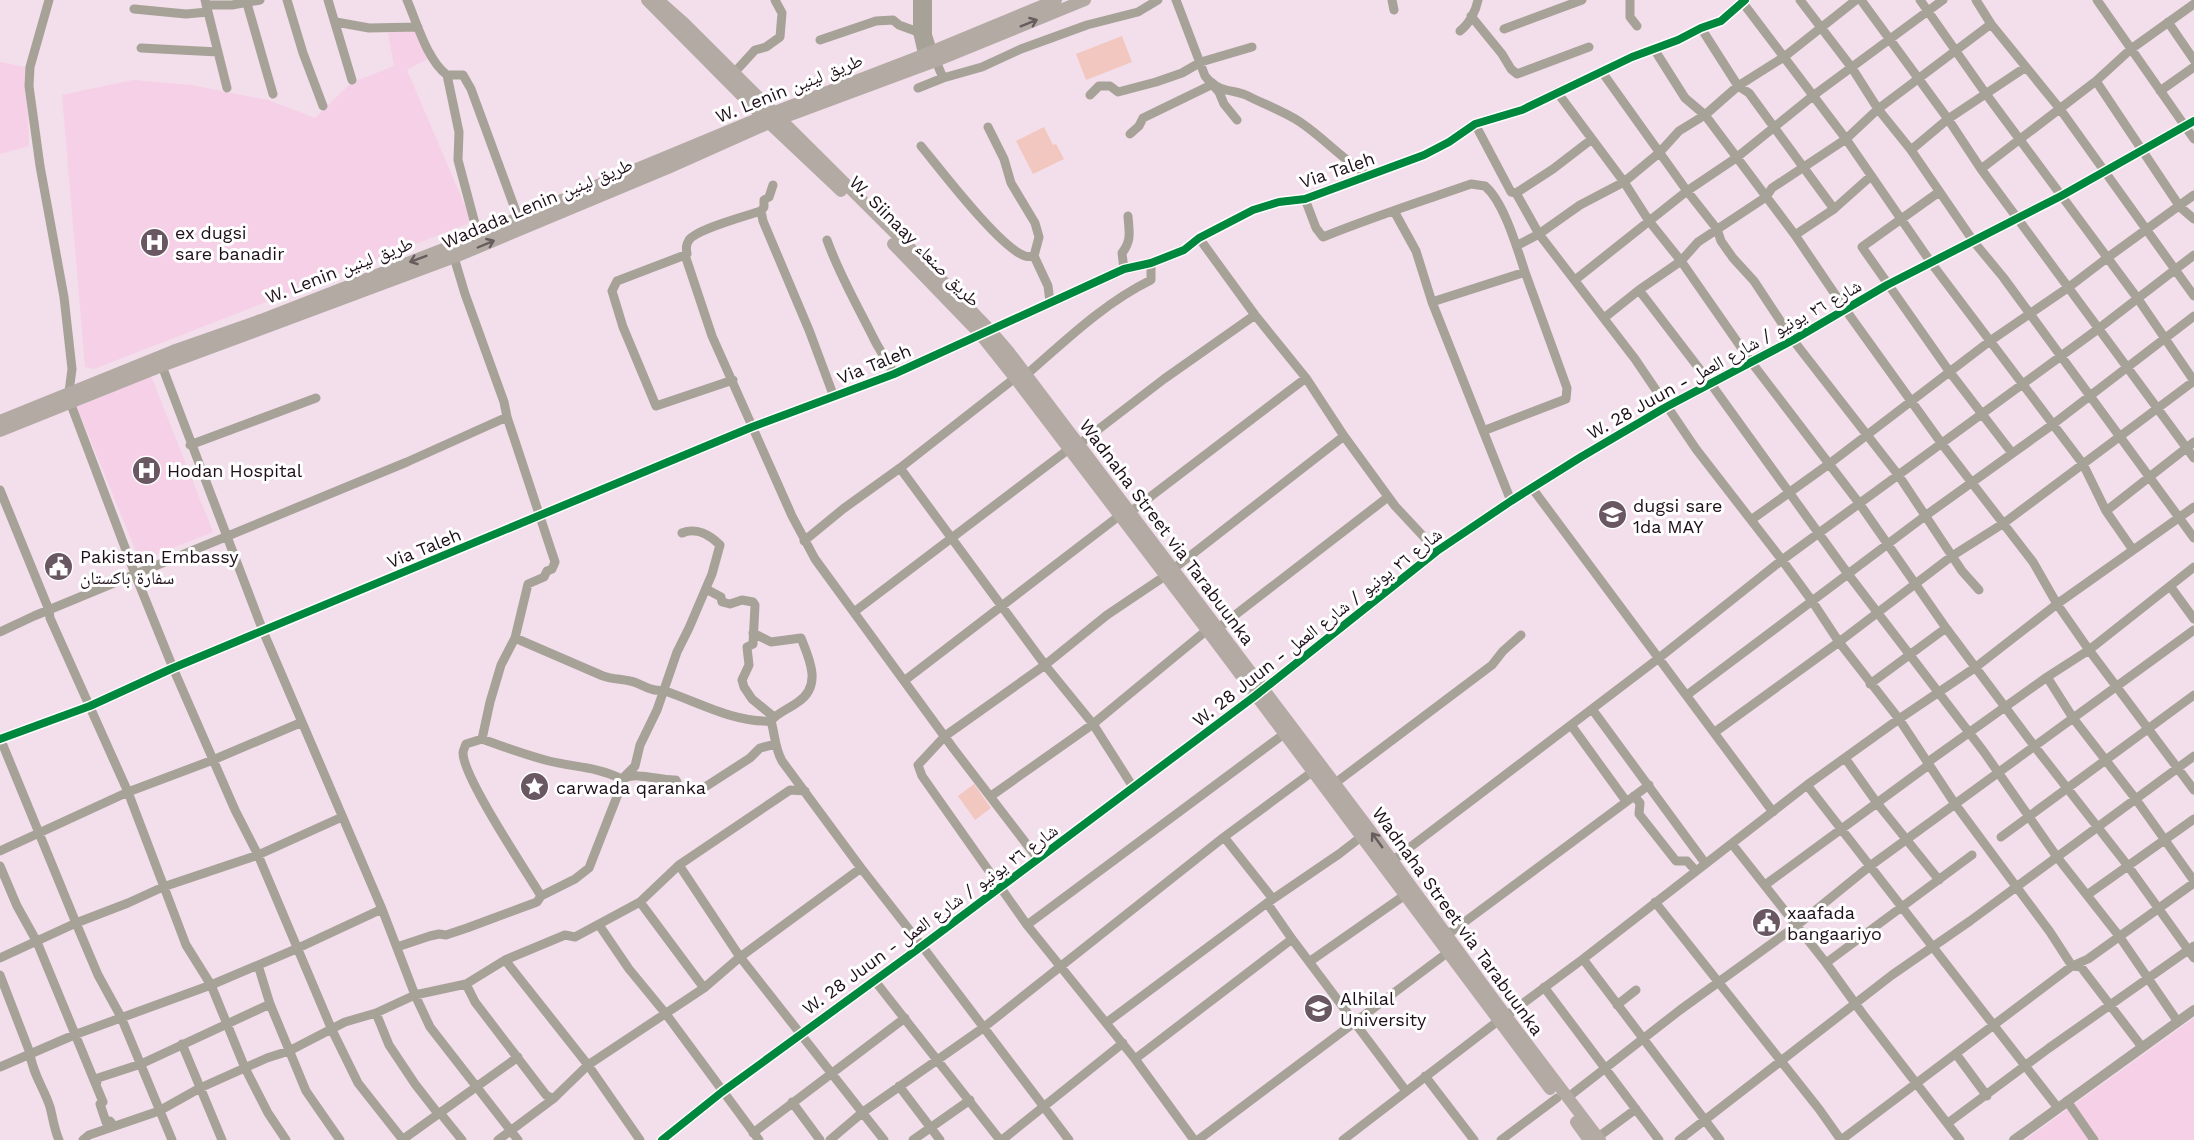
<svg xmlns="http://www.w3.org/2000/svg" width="2194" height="1140" font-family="'Work Sans','Noto Naskh Arabic',sans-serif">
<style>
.built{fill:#f6d0e7}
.green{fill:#f2c7bf}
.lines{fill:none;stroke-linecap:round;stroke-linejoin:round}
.minor{stroke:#a7a297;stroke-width:9}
.tertiary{stroke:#a7a297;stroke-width:10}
.secondary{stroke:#b3aaa3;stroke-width:12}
.cycleway-casing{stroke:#fff;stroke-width:11}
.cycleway{stroke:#00873e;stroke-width:8}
.oneway{stroke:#685c5e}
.labels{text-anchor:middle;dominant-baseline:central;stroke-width:6;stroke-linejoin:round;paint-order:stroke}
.street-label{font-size:18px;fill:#1e0f18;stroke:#fff}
.poi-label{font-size:18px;fill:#1e0f18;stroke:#fff;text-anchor:start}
</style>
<rect width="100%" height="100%" fill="#f3deeb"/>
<path class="built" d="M397 31H416L429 58 407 70 472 222 94 369 85 367 62 95 133 80 191 85 268 100 315 118 351 83 394 66 388 33Z
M0 62 26 67 29 146 0 154Z
M151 376 213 532 140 561 77 407Z
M2194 1018V1140H2025Z"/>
<path class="green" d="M1122 36 1132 62 1086 80 1076 54Z
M1044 127 1053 145 1056 144 1064 159 1033 174 1016 141Z
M974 784 991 808 975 820 958 796Z"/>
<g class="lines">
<path class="minor" d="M49 0 30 67 29 86 40 166 64 297 72 369 69 392 70 402 135 574 173 668 235 810 258 855 332 1030 358 1083 403 1140
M205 0 227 88
M246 0 273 94
M287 0 303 53 323 106
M328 0 352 80
M407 0C417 23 427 60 447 75L459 132 458 160 478 235
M1176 0 1205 76 1219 92 1224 104 1237 120
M1392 0 1394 10
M1630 0V17L1637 26
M1800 0 1852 68 1878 109 1911 150 1974 242 2003 277 2194 538
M1861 0 1948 119 1981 169 2194 458
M1920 0 1986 94 2138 299 2194 381
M1976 0 1991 24 2060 109 2194 296
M2097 0 2194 139
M1743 3 1846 139 1932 264 2083 464 2106 511 2133 550
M206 5H232L260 0
M134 9 186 14 208 12
M1471 16 1502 54 1511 69 1517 74 1589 47
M336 22 369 28 418 27
M2168 22 2194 60
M1701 28 1738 86 1749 93 1834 209
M1504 29 1582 0
M1460 31C1469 24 1476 11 1478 0
M820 40 876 21 893 20 899 25 918 32
M141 48 218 52
M1654 49 1685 98 1705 115 1795 235 1845 309 1942 444 2033 562 2057 604 2089 650 2194 790
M936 61 943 78 982 67 1021 49 1087 25 1138 12 1158 0
M1602 72 1687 191 1717 229 1721 241 1733 258 1754 281 1793 340 1899 476 1962 571 1979 590
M734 73 755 50 766 47 780 37 782 13 775 0
M447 75H463L471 89 518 217
M2096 81 2180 207 2194 219
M918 88 943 78
M2160 91 2194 67
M1557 92 1624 182 1649 221 1681 261 1752 363 1859 503 1946 628 2035 747 2128 866 2194 958
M1090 95 1099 86H1110L1118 92 1156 82 1182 73 1201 62 1252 47
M1475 124 1511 192 1516 193 1539 234 1635 359 1696 449 1782 560 1812 601 1839 642 1899 719 1955 804 2050 932 2072 966 2081 967 2142 1047
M988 127 1004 159 1011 183 1035 223 1039 237 1034 256 1048 286 1050 302
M1130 134 1139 126 1143 118 1211 85V82C1222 93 1235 89 1250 97 1266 105 1285 112 1300 122 1324 138 1343 160 1368 175
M921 146C940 169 1000 248 1025 256 1028 257 1031 256 1034 256
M1911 150 1948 119 2026 67
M1981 169 2096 81 2131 49 2194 4
M773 185 769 197 764 200V207L761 211 763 221 809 330 834 397
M1939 192 1862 247 1949 371 2012 453
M1516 193 1553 169 1592 139
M1305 199 1316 228 1323 237C1372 217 1422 201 1471 184L1485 186C1504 202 1517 248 1525 272L1432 302
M761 211C746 216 697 229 689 240 686 245 686 248 687 254L685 255 712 336 792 516 815 559 953 748 1038 859
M1394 211 1416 251 1432 302 1511 501
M1795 235 1834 209 1871 176
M1199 238 1255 315 1306 378 1344 436 1395 506 1437 551
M827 240C839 274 857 305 873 337 879 350 888 361 894 374
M1518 245 1539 234 1580 205 1624 182 1659 153 1679 131 1705 115 1738 86 1784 57 1856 0
M453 254 465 294 504 402 507 417 555 562 552 569 547 571 544 577 528 584 515 638 501 665 490 702 482 739C504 747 526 755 549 761 574 767 598 767 622 779 638 771 659 781 676 780L679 787 702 789 750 758 760 748 776 744
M685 255 617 281 612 291 623 327 656 406 733 380
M1124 269 1122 253C1132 240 1129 232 1128 216
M1575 280 1687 191 1736 158 1814 95 1943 0
M1639 290 1711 384 1848 574 1984 752 2057 857 2119 936 2178 1022
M1604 318 1639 290 1681 261 1698 242 1766 197 1772 188 1846 139 1878 109 1991 24
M162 366 263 631 382 909 415 995 430 1027 518 1140
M1026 375C1065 341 1104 303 1151 280V263
M1483 431 1566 399 1567 388 1525 272
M190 445 316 398
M1078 445 1164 379 1255 315
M900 468 1045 665 1093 724 1133 787
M1532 488 1773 812
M0 490 49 610 50 618 128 792 186 945 211 985 245 1068 268 1113 286 1140
M2106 511 2194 442
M1129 513 1306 378
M1751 520 1829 464 1990 341 2069 287 2107 258 2194 195
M804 541 843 509 900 468 1015 378
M1172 570 1344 436
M1165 576 1107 615 1045 665 945 736 918 765 922 776 1027 925 1135 1059 1194 1140
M2170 586 2194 619
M706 589 721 597 722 602 730 604 742 600 753 602 755 605 753 644 747 647 749 665 742 680 744 687 752 699 774 717
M854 612 1069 449
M1217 629 1388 497
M0 632 34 616 407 462 507 417
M753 633 771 642 801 638C810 660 822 686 798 702 789 709 778 712 771 721 775 735 775 749 782 761L861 868 922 946 1069 1140
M515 638 603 676C612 679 620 679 630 681 637 682 644 687 651 689 656 691 661 690 665 691 698 702 735 723 771 721
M2047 677 2073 718 2135 798 2194 881
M904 681 1119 516
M1870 684 1946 628
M1687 695 1925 516 2052 425 2194 316
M1592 709 1705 863
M1571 725 1626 801
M1715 732 1839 642 1952 556 2004 523 2194 381
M0 738 76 923 98 975 121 1017 172 1140
M0 739 90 706 173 668 752 427 894 374 1124 269 1151 263 1184 250 1199 238 1253 210 1279 202 1305 199 1424 155 1449 142 1475 124 1522 110 1632 57 1678 40 1701 28 1721 21 1745 0
M482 739 466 744C465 747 463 750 463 753 463 777 526 871 541 896
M1845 758 1877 803 1939 880
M1334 784 1492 665 1503 651 1521 635
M1807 785 2058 1108
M991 796 1093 724 1207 630
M1634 796 1640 803 1639 814 1676 861H1687L1696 871
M1224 837 1273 899
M2001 837 2194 695
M1732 844 1826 963 1862 1013 1960 1140
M0 851 128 792 213 760 300 723
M1392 861 1659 658 1782 560 2098 329 2194 255
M679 865 740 957 884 1140
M0 866 17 906 37 942 103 1102 100 1104 106 1122 110 1121 114 1126
M1765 885 1926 767 1928 762 2047 677 2089 650 2194 567
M2087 895 2194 819
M640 902 704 988
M1655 902 1819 1109 1841 1140 2072 966 2088 959 2194 883
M1267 903 1292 939 1406 1091
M599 925 629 969 666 1014 759 1140
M1027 925 1284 734
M1447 935 1649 785
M397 947 430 936 439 934 446 935 467 928 537 902 541 896 575 879 589 868 625 776 635 766 640 745 657 710 677 652 689 628 712 574 720 545C710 535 696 527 682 533
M0 958 76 923 128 903 163 887 258 855 342 817
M1583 959 1720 1140
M505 960 588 1065 640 1140
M1309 962 1405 895
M1826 963 1972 855
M258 965 270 1004 306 1091 340 1140
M0 975 30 1053C32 1073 44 1088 50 1107 53 1118 54 1129 59 1140
M875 981 1000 1140
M466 984 475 1002 546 1095 553 1099
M1544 987 1659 1140
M1617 1005 1636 990
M376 1013 389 1045 415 1084 436 1111 441 1114 462 1140
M1506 1016 1583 959 1807 785 1899 719 1976 667 2057 604 2194 507
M1106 1023 1267 903 1339 854 1361 837
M182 1044 222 1140
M1956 1054 1987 1096
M1135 1059 1292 939
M0 1067 74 1035 211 985 296 949 382 909
M1425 1076 1474 1140
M96 1085 98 1078 141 1064 270 1004
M899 1086 940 1140
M1567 1098 1680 1010 1796 926 1870 866 2194 630
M2067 1101 2094 1140
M792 1102 820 1140
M1948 1123 2049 1048 2194 946
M753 1133 905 1018
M1598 1137 1636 1109
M83 1140 89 1135 159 1111 200 1088 267 1058 289 1051 345 1022 376 1013 415 995 466 984 505 960 565 935 575 937 640 902 679 865 790 790 805 791
M402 1140 518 1057
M498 1140 553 1099 588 1065 704 988 740 957 861 868
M830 1140 863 1112 983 1028 1224 837 1312 772
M913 1140 970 1100
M1002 1140 1123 1043
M1198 1140 1447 953
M1343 1140 1498 1021
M1501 1140 1557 1098
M1679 1140 1892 975 1970 921 2194 756"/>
<path class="tertiary" d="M918 0V32L925 62
M927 0V35L934 57
M662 1140 722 1092 922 946 1255 696 1437 551 1511 501 1581 457 1666 407 1793 340 1887 285 2061 196 2194 121
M2014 1140 2194 1010"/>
<path class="secondary" d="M647 0 769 123 841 191
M658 0 684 23 926 264 990 330 1009 352 1370 830 1506 1016 1600 1140
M893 244 980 334 1015 378 1207 630 1550 1089
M0 421 173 351 261 320 451 246 762 117 923 55 1056 0
M0 431 162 366 455 257 668 168 769 123 936 61 1085 0
M1576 1122 1589 1140"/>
<defs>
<path id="cycleway" d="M0 739 90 706 173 668 752 427 894 374 1124 269 1151 263 1184 250 1199 238 1253 210 1279 202 1305 199 1424 155 1449 142 1475 124 1522 110 1632 57 1678 40 1701 28 1721 21 1745 0
M662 1140 722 1092 922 946 1255 696 1437 551 1511 501 1581 457 1666 407 1793 340 1887 285 2061 196 2194 121"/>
</defs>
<use href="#cycleway" class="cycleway-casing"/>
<use href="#cycleway" class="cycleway"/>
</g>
<defs><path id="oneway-shaft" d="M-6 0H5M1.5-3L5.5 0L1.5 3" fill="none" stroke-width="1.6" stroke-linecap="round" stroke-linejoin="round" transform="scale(1.5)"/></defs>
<g class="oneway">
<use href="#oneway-shaft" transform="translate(1029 23) rotate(-22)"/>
<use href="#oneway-shaft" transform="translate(486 244) rotate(-23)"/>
<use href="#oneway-shaft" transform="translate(418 259) rotate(159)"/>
<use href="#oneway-shaft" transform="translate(1377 840) rotate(-126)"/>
</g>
<defs>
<symbol id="hospital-disc" viewBox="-11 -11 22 22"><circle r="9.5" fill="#695762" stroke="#fff"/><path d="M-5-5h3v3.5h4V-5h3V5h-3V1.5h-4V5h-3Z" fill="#fff"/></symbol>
<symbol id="school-disc" viewBox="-11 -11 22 22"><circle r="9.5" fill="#695762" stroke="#fff"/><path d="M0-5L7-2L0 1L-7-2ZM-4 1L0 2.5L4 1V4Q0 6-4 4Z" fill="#fff"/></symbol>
<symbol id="civic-disc" viewBox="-11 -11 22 22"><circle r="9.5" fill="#695762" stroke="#fff"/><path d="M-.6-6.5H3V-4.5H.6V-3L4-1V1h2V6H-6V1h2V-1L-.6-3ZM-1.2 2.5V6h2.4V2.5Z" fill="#fff"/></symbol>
<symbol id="sight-disc" viewBox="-11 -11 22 22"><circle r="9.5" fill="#695762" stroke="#fff"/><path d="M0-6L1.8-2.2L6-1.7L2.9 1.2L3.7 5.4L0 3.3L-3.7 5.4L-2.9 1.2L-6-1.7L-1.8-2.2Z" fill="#fff"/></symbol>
<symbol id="university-disc" viewBox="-11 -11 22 22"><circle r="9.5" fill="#695762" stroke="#fff"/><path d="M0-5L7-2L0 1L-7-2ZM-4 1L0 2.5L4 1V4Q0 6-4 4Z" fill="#fff"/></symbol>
</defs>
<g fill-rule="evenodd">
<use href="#hospital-disc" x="138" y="226" width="33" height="33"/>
<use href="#hospital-disc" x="130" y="454" width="33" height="33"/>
<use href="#school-disc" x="1596" y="498" width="33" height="33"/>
<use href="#civic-disc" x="42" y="550" width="33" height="33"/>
<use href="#sight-disc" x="518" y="770" width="33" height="33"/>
<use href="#civic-disc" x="1750" y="906" width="33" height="33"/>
<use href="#university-disc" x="1302" y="992" width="33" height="33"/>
</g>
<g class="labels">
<g class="street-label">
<text transform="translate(789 88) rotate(-22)">W. Lenin طريق لينين</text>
<text transform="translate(1337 170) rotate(-19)">Via Taleh</text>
<text transform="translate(537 203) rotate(-23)">Wadada Lenin طريق لينين</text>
<text transform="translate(915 241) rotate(45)">W. Siinaay طريق صنعاء</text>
<text transform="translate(339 270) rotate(-21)">W. Lenin طريق لينين</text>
<text transform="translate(1724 359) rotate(-29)">W. 28 Juun - شارع ٢٦ يونيو / شارع العمل</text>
<text transform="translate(874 364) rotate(-22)">Via Taleh</text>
<text transform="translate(1167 532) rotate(53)">Wadnaha Street via Tarabuunka</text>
<text transform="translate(424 548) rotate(-22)">Via Taleh</text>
<text transform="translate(1317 627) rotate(-38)">W. 28 Juun - شارع ٢٦ يونيو / شارع العمل</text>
<text transform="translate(930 919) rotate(-36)">W. 28 Juun - شارع ٢٦ يونيو / شارع العمل</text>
<text transform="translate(1458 921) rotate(54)">Wadnaha Street via Tarabuunka</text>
</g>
<g class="poi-label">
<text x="175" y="232">ex dugsi<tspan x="175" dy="21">sare banadir</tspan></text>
<text x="167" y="470">Hodan Hospital</text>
<text x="1633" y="505">dugsi sare<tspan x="1633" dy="21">1da MAY</tspan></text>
<text x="80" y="556">Pakistan Embassy<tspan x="80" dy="21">سفارة باكستان</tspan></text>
<text x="556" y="787">carwada qaranka</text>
<text x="1787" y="912">xaafada<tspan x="1787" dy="21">bangaariyo</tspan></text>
<text x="1340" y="998">Alhilal<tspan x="1340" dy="21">University</tspan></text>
</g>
</g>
</svg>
